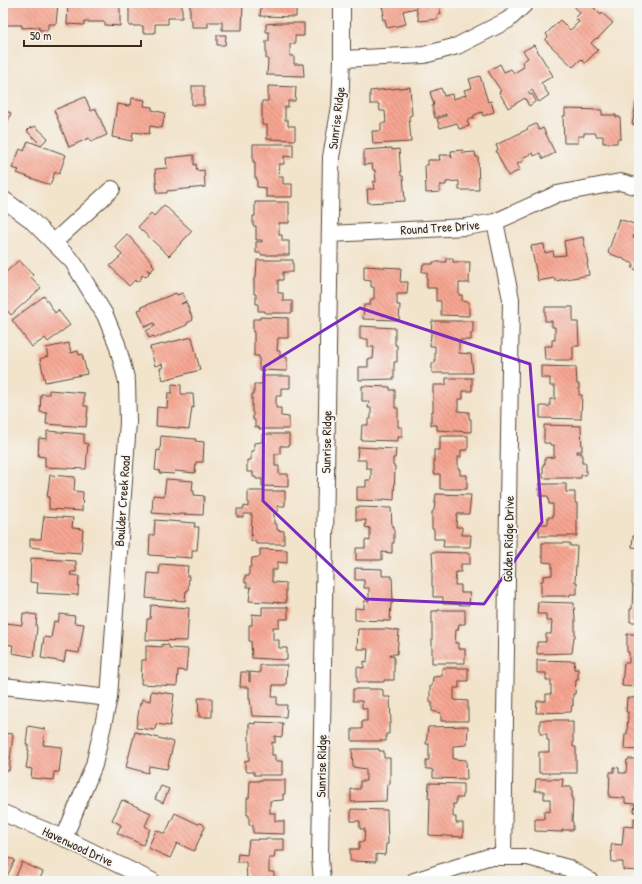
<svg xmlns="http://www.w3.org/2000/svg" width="642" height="884" font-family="'Patrick Hand',sans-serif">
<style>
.building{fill:url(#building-back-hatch)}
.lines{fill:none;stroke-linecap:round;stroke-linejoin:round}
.minor-casing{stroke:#564638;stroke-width:18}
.minor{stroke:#fff;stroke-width:16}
.marked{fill:none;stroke:#7b2cbf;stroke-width:3;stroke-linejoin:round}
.labels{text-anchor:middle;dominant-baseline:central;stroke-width:3.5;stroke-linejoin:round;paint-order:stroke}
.street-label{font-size:13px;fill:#3b2a1e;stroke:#f6f6f2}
</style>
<defs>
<pattern id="building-back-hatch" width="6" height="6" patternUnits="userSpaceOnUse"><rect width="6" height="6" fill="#f7a692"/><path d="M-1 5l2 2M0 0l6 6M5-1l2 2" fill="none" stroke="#c98777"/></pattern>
</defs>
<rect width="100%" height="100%" fill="#f6f6f2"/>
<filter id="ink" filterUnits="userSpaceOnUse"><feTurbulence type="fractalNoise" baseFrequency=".025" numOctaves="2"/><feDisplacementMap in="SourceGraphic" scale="8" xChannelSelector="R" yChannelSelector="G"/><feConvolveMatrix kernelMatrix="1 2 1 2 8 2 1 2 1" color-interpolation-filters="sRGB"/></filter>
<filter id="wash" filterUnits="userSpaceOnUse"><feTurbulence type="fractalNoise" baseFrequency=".012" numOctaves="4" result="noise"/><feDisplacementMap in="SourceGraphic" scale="16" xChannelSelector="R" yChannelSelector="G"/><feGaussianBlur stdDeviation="0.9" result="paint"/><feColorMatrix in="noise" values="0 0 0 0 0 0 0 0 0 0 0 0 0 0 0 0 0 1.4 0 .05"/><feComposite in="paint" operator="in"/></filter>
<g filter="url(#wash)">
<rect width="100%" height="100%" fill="#f2e3cb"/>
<g id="blocks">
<path class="building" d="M4 3H58L56 24H48V30H39V27L22 28V25H4Z
M68 3H120V26L105 25V22H84V25L67 24Z
M129 3H182V18H168V24H155V33H143V26H129Z
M190 3H243L242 30H222V22H208V27H192V20H190Z
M263 3H296V17L260 16 261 6H263Z
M378 3H439L441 14 437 15 438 19 419 21 416 8 403 11 406 24 387 28 385 19 383 20 382 15H384L382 5H379Z
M578 3H589L601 15 602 13 613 23 597 39 596 38 591 43 598 50 585 63 581 59 573 67 545 40 548 37 546 34 560 20 570 30 579 22 575 18 580 13 574 6Z
M278 23H304V36H295V44H290V56H294V64H303L304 76 267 75 268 59H266V41H269V32H266V24Z
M217 35H226L225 45H217Z
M534 45 553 76 541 83 549 95 539 102 532 90 528 92 530 95 532 94 536 101 529 106 525 98 508 108 499 92 501 91 488 71 500 64 504 72 511 69 514 73 524 67 522 62 528 58 523 51Z
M480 76 488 102 491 101 494 112 483 116 482 112 474 115V118L467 120 469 126 459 129 457 123 440 128 437 119 446 116V114L435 118 432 106 434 105 430 92 441 88 444 96 452 94 453 99 466 95 464 90 472 88 469 79Z
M192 86H204V105H192Z
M268 86 296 87 295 101H288V107H285V120H288V126H295V140L267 139V125H262V101H268Z
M410 87 412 115 409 116 411 142 373 144 372 131H381V123H386L385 111H380L379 104H370V91Z
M638 94H639V125L632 124Z
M85 97 91 111 96 109 107 135 91 142 89 138 69 147 54 110Z
M132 98 145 100 144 106 152 107V110L165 113 162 128 150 126 149 134 133 132 132 141 112 137 117 104 129 106V104L131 105Z
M565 109 602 110V115H616V117H620L621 139H617V143H603V136H596V133H584V136H578V143H564L563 116H565Z
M3 110 11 113 3 132Z
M536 124 539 130 543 128 555 153 543 159 540 153 534 156 533 153 522 158 523 161 517 164 520 170 508 176 496 151 498 150 496 145 528 129 527 128Z
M35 126 48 138 41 145 27 131 31 127 32 128Z
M28 141 66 155 59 174 55 172 50 185 17 173 19 170 12 168 20 149 24 151Z
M253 144H293V157L284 156V164H279L278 177H283V184H292V197H266V188L257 187V178H255V162H253Z
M392 148V150L399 149 401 176H403L405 201 368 203 367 189H374L373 182H376L375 170H373L372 164 364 165V150Z
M463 150V153L475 152 476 157H478L479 190H459V181L446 182V185H440V192L426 193 425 165H428V160H440L439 155H450L452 158 451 151Z
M194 155V165L196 164 197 171 204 170 205 187 167 191V193H157L155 169 167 168 166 158Z
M255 202H289V223H279V235H282V241H289V255H261V253H256V242H262V240H256V226H253V216H255Z
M164 205 192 231 169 256 138 227 151 213 154 216Z
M619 219 637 225 633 238 639 240V266L637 270 632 268 634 264 624 260V259L608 253Z
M127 234 153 263 152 264 155 267 150 272 147 269 149 272 148 275 146 277 142 275 141 279 136 282 135 280 129 286 110 266 122 255 115 246Z
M583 237 588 263H587L589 275 555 281V278L538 281 531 246 544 244 545 253 553 251 554 256 566 255 564 241Z
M446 258H453V262H470L469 283H459V295H462V301L469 302V316L441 315V301H436V288H427V272H422L423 264H433V262H446Z
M19 260 33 275 31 277 41 288 11 315 3 306V275Z
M257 260H293V272H283V280H278V293H283V301H292V313H265V311H258V304H256V294H254V278H256Z
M364 266 401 268 400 282H408L407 294H397V305H400L399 320 363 319 364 305H370L371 299H374V287H371V281L364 280Z
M176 293 177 295 183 293 186 301 181 304 186 302 193 320 187 323V325L155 338 154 336 149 338 146 331 155 326 154 323 145 327 138 310 142 309 141 307Z
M44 296 55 313 58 310 70 325 48 342 45 338 32 347 12 320Z
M545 307H573V322H578L579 346H573V360H545L544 346H552V340H555V327H552V321H545Z
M260 317 288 318V338H278L277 351H280V357H287V371L259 370V356H254V332H253V319H260Z
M432 321H473V333H471V340H459V353L471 354 473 373H432V363H435V346H430Z
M360 326 395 328V345H397V362H394V379L359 380V367H368V359H373L374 347H368V339H360Z
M192 337 200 370 163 380 160 368H163L162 364 155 366 150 347Z
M69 343 71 353 78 351 79 355 82 354 87 374 45 382 40 359 48 356 46 348Z
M541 366 576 367 577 384H579V395H582L581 419 540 418V406H550V399H555V386H550V378H541Z
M263 376H290V388H281V396H276V408H281V416L289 417V429H259V427H255V420H253V413L252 412V394H254V384H263Z
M446 378H472V391H463V399H458V411L469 412V419H471V432L437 430V425H431V412H433V385H446Z
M172 384 181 385V394H193L194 408 192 407 189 429 156 426 157 407 167 408 168 393H172Z
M362 386 390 387V390H395V408H398V427H402V437H398V441L361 440 362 425H368V419H371V408H368L369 401H362Z
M49 390 84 393V406H88L86 427 46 424 47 413 40 412 41 394H49Z
M544 425 581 426 582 451H577V453H582V463H586V475H581V478H543V464H545V458L554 457V445H550V443H544Z
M47 431 84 434V443L88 444 86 469 45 467V457L38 456 39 438 47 439Z
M262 434H289V446H280V454H275V466H279V474H288V487L262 486V479H256V477H253V472H247V460H251V451H254V443L262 442Z
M161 436 196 439 195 441 204 442 203 462H196L195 473 175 471 174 474 159 473 160 471 155 470 157 450 160 451Z
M440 436H468V450H461V457H458V469H460V475H467V489H440V474H434V450H440Z
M358 447 396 449 395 458H393V466H395L394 500 383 499V501L357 500V487H366V480H371V468H366V460H357Z
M50 475 75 477 74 491 83 492 82 511 49 509V497H47Z
M166 479 193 481 192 491H194V495L204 496 203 515 179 514 178 515 152 513 153 495 164 496Z
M539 484H566V492H575V503H577V536H539V524H548V517H553V504H549L548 496H539Z
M248 491H285V506H278V512H274V524H277V530L284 531V544H256V541H251L252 514H244L243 517H237V509H244V506L248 507Z
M436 494 471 495 469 514H457L456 527H462V535H471L470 547H443L444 539H434V529H432V512L434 510Z
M356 507 391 508 392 526H394V543H392V553L382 552V560H356V548H365V540L370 541V528L365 527 366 520H356Z
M637 511H639V548L632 547 633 536H635Z
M44 516 73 518 72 528 83 529 81 553 54 551V550L30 547V539H41Z
M155 520 195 523 194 527H199L197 550H192V558L149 555 150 535H154Z
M542 543H570V546H577L575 582H577V594H570V596H541V581H543V576L552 575V563L543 562V557H542Z
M260 549 287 550V563L277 562V570H272V582L286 583V603L249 601 251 587H247V583H245V576H249V567H251L252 558 260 557Z
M432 552 470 553V564H461V572H456L455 585H461V593H470L469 605 443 604V597H433V586H432V570H433Z
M31 558 76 561V572H71L70 575 79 576 78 595 37 593 38 583 30 582Z
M160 564 188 566 187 576H189L188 591H186L185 601 173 600 172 601 146 598 148 573 159 574Z
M355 568 382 569V576H392L393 603H391L390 621 355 620V608L364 609V601H369V588H364V580H355Z
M632 572H639V624H637V622H630V609H632L633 585H632Z
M538 602 574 603 575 620V637H574L572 653 537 654V642H546V634H551L552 621H546V614H537Z
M151 605 189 608 187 641 146 640 147 619H150Z
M262 607H288V619H279V627H273V640H279V648H287V660L252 658 251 641H249V625H252V614L262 615Z
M438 610H465V624H459L458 630H456L455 643H458V649H465V663H432V611H438Z
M23 613 37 615 36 626 37 627 34 657 12 653 13 645 3 644 6 623 22 625Z
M60 614 75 616 74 623 84 624 79 653 66 651 64 662 41 658 44 637 51 638 54 621 58 622Z
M358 629H386L399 631 397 654H390V656H394V680H384V682H357V667L364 668V661L367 662 368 649H357Z
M627 634H639V687L622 686 624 663H629V652H627Z
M162 644 169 645V648L188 649 186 671 178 670 177 686 141 684 142 660H146V646L162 647Z
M537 660 575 661 574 669H578V680H576L575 694H573V706L572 705 571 712 536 713 537 701H546V694H551V680H546V673H537Z
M260 665H287L286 685H273L272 697H277V705H287L286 717 252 716 250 699H249V687H240L241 672H249V682H250V672L260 673Z
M442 668H468V681H459V688H454V700L468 701V721H441V713L432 711V702H430V686H432L433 677 442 676Z
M353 689H380L383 690V697H390L391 724H389V734H386V741H352V729H362V721H367V709L362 708V701H353Z
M151 691 174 694 170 726 156 724 155 730 136 728 140 703H141L142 699 150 701Z
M634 697H639V750L624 749 625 734H627L628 712H626L627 698H634Z
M198 698H212V717H199Z
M540 720H568V722H573V747H576V773H539V752H549V740H547V734H540Z
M255 722 283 723 282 737 275 736V743L272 742V755H275V761H282V775H254V772H247V771L245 770V761L249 760V723L255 724Z
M28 726 45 729 43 745 62 747 59 772H54L53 780 31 778 32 769 26 768 29 750H28V745H26Z
M468 726 467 745 453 746V759L466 760 467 779 433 778V770H431V769H426V760H429V744H426L428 727Z
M135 732 174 742 167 769 149 766 148 773 126 767Z
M3 733 13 734 9 771 3 770Z
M352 749H379V751H384V758H390V784H387L386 801 351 802V789H360V781H366V769L353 767Z
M628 759H639V812H634L635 804 625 803V798L609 797 610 772H614V767L619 768V773H626L627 760H628Z
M536 779H563L562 787H572V797H573L572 822H573V830H562V832L535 831V819H544V811L550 812V799H544V791H535Z
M259 780H285V794H283V800L270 801V813H275V821H284V834L253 833V825H249V815H247V798H249L250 781H259Z
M429 783 463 784V798H456V804H453V817H456V823H463V837L429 835 430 798H428Z
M161 786 169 789 163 803 155 799Z
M122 800 151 813 145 826 150 829 143 845 117 833 121 825 112 820Z
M351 809 387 810 388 844H386L385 855 376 854V862L350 861V849H359V842H364L365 829H360V821H351Z
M175 813 198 824 200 823 203 824 205 827 194 851 177 843 170 858 148 848 156 830 165 834Z
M634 818 639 819V871L623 870V862H612L611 847 612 844 622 845 624 826 634 827Z
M258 839H284V851H275L274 858H269V872H274V879H283V881H247L246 862H237L238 854 247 855 249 840H258Z
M3 856 15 860 5 880 3 879Z
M22 862 43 872 39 881H14Z"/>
</g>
</g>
<g filter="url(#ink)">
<use href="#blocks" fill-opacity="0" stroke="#564638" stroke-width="1"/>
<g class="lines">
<defs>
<path id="minor" d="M342 59 424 55 457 46 508 20 526 3
M3 199 30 219 73 262 105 315 117 344 127 382 128 422 109 698 94 765 64 838
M495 222 511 299 503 857
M330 234 466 227 495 222 557 194 620 182 639 187
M54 242 112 189
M3 686 109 698
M3 813 64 838 152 881
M322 881 320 858 331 157 340 107 342 59V3
M414 881 488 857H528L568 868 590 881"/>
</defs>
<use href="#minor" class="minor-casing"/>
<use href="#minor" class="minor"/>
</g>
</g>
<path class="marked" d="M360 308 530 364 542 522 484 604 366 599 263 501 264 367Z"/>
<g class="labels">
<g class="street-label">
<text transform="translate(336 118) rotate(-83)">Sunrise Ridge</text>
<text transform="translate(440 227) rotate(-4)">Round Tree Drive</text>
<text transform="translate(326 442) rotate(-89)">Sunrise Ridge</text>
<text transform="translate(122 501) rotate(-86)">Boulder Creek Road</text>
<text transform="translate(508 539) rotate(-89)">Golden Ridge Drive</text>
<text transform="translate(321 766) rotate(-89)">Sunrise Ridge</text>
<text transform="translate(78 846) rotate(25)">Havenwood Drive</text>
</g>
</g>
<rect width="642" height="884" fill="none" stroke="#f6f6f2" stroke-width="16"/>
<path d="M24 40v6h117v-6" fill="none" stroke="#3b2a1e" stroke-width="2"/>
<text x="30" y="40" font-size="12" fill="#3b2a1e" stroke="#f6f6f2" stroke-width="3" paint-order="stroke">50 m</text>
</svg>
